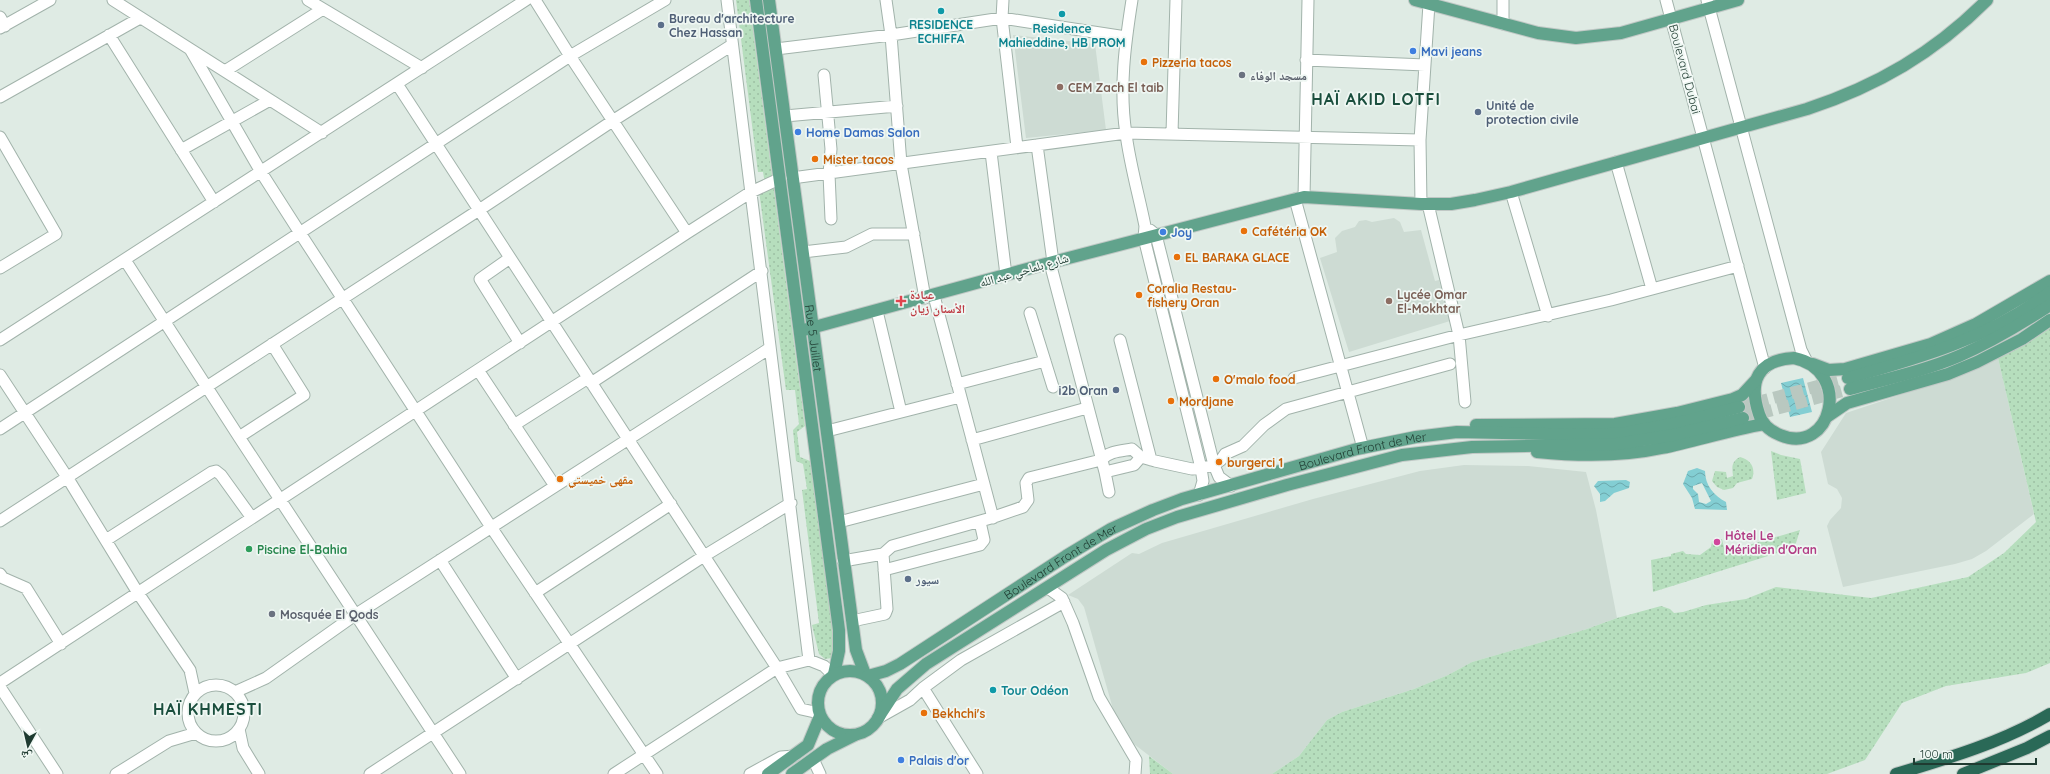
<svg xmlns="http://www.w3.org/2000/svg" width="2050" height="774" font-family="Quicksand,'Noto Naskh Arabic',sans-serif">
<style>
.built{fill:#cddbd3}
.grass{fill:url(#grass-dots)}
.water{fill:url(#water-waves);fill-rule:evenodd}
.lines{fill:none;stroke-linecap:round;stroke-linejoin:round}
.major-tunnel{stroke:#b9c8c0;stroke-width:12;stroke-dasharray:12 6;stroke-linecap:butt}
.minor-casing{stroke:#a2b3ab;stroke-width:13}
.major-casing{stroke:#c0c8c5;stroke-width:14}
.highway-casing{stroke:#c0c8c5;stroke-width:14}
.minor{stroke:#fff;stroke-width:11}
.major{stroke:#61a38c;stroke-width:12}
.highway{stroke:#2a6957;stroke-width:12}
.culture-dot{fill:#0f9aa8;stroke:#eff7f3;stroke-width:1.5}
.service-dot{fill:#5c6f8a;stroke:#eff7f3;stroke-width:1.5}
.shop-dot{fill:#3f7fe0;stroke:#eff7f3;stroke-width:1.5}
.food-dot{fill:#e8710a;stroke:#eff7f3;stroke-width:1.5}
.worship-dot{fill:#6b7280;stroke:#eff7f3;stroke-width:1.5}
.education-dot{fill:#8d6e63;stroke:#eff7f3;stroke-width:1.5}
.health-dot{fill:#e0444e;stroke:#eff7f3;stroke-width:1.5}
.hotel-dot{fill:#d1479c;stroke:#eff7f3;stroke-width:1.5}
.leisure-dot{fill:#2e9e5b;stroke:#eff7f3;stroke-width:1.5}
.labels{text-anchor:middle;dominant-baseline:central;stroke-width:3.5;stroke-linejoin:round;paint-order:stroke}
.service-label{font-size:12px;font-weight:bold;fill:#4e5e75;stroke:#eff7f3;text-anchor:start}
.culture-label{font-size:12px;font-weight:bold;fill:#0d838f;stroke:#eff7f3}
.shop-label{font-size:12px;font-weight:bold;fill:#366cbe;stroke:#eff7f3;text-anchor:start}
.food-label{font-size:12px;font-weight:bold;fill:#c56008;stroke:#eff7f3;text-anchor:start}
.street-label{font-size:12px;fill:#1f3b31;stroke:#eff7f3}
.worship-label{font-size:12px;font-weight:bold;fill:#5b616d;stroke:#eff7f3;text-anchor:start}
.education-label{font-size:12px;font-weight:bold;fill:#785e54;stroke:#eff7f3;text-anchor:start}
.health-label{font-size:12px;font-weight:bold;fill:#be3a42;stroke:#eff7f3;text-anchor:start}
.hotel-label{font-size:12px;font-weight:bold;fill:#b23c85;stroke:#eff7f3;text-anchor:start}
.leisure-label{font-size:12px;font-weight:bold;fill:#27864d;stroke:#eff7f3;text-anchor:start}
.district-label{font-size:16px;font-weight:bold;letter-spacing:1px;fill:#1a4e3d;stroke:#eff7f3}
</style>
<defs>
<pattern id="grass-dots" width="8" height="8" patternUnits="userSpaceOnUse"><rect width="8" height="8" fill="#b6debd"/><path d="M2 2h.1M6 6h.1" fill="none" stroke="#9cbfa3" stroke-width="1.8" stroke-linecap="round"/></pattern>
<pattern id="water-waves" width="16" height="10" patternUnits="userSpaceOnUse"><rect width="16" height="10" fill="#83ced3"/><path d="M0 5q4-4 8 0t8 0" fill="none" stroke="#6ba8ac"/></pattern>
</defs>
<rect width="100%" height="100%" fill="#dfebe4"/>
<path class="built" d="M1013 35 1095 44 1106 130 1026 138Z
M1394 218 1400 222 1404 232 1421 230 1435 281 1439 280 1450 321 1349 352 1320 258 1337 252 1335 238 1342 231 1355 227 1359 221 1366 220 1372 222Z
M1998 358 2034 514 1986 551 1972 559 1955 564 1843 587 1827 526 1830 520 1841 508 1842 498 1837 489 1828 484 1821 452 1846 413 1948 379Z
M1464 465 1528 466 1586 472 1596 510 1617 618 1584 630 1472 662 1448 675 1414 689 1342 712 1327 720 1299 756 1272 774H1173L1134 744 1113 709 1084 607 1078 599 1068 595 1132 553 1139 554 1162 543 1313 499 1420 471Z"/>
<path class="grass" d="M736 0H749L804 419 805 426 797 432 800 457 810 461 833 633 834 646 832 658 825 659 819 654 812 625 819 623 802 490 807 489 803 464 796 461 793 430 799 424 795 390H786L759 191 766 190 763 172H758Z
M2050 327V663L2026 673 1946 686 1902 703 1865 760 1827 774H1272L1299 756 1327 720 1342 712 1414 689 1448 675 1472 662 1584 630 1617 618 1661 606 1670 609 1674 613 1683 612 1706 605 1746 599 1776 587 1871 598 1968 577 2004 553 2036 522 1998 358Z
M1771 451 1781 455 1800 459 1806 493 1777 500Z
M1740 457C1751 460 1756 468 1752 479L1737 483 1733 488 1724 490 1717 487 1712 481 1715 471 1726 472 1727 478 1733 476C1732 467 1731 462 1740 457Z
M1800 530 1796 543 1790 549 1653 592 1651 560 1671 556V554L1683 551 1686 554 1700 555 1711 547 1712 541 1722 539 1725 552Z
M1149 756 1173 774H1150Z"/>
<path class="water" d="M1803 378 1812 412 1790 417 1781 383Z
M1697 468 1705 471C1705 485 1714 496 1726 502L1727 510 1695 509 1692 498 1683 484 1688 471ZM1702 483 1711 501 1706 504 1699 502 1698 494 1693 489V486Z
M1626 480 1630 482 1629 488 1614 493 1605 501 1600 502V494L1594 486 1598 481Z"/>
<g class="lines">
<path class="major-tunnel" d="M1739 407 1848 378
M1743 418 1850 389"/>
<defs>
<path id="minor" d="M113 0 322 133
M308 0 422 68
M535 0 570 56 687 233
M727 0 809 660
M886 0 891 35 901 164 925 298
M1003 0 1002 18 1017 147
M1132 0C1125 44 1119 89 1126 134 1130 165 1139 196 1145 226L1144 238 1201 468 1203 481 1199 495
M1503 0V24
M1666 0 1765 368
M1707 0 1801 350 1806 360
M0 17 5 26
M0 28 50 0
M109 35 214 202
M190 49 261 172 300 233 491 527 657 774
M776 49 891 35 1002 18 1126 37
M1306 60 1425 65
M225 71 323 9
M824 75 831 149 829 174 831 219
M397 84 777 668 801 709 819 713
M0 97 140 18
M785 116 897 106
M1172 133 1176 0
M0 137 56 234 0 268
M1037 145 1053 262
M181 150 270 100
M991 152 1006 275
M1616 162 1652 289
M792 178 1126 133 1420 140
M1511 192 1548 316
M1304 197 1308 0
M1295 199 1363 448
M1421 204 1420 140 1429 4
M1428 204 1459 335 1465 402
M1150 230 1156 235 1214 465 1219 477 1231 486
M803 252 846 247 872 234H914
M510 258 480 279 520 343
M125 260 239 437 460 774
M1050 263 1105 472 1134 465 1141 457
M934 296 993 518
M877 311 901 412
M1030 313 1053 387
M0 340 526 0
M1120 340 1151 460
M478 370 555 486
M0 375 67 477 138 593 190 670 195 693
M1294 378 1459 335 1611 300 1738 266
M591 383 762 271
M957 384 1045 361
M514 425 588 378
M0 429 570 56 665 0
M827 431 960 397
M239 437 304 395 272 344
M972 440 1087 408
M1105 472 1109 492
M0 521 479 210 614 120 732 45
M839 522 984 484
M106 540 212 472 216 471 221 475 252 518
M440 560 517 679
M843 561 883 554 892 546 991 518 1023 507 1028 500 1026 483 1029 478 1101 460C1109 451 1121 451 1132 449L1141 457 1155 461 1192 469 1201 468 1214 465 1221 460 1225 454 1243 446 1264 425 1286 409 1450 364
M884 570 980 545 984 540 980 522
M0 574 3 578 26 588 61 644
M1048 588 1062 598 1073 623 1099 697 1136 760 1135 774
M535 593 671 504
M852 621 885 614 887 609 883 554
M0 683 687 233 751 192 779 179
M188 713a28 28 0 1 1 56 0a28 28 0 1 1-56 0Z
M0 687 57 774
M923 688 961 660 1064 602
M235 692 266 678 355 615 770 348
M878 718 910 700 923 688 977 774
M239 729 243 748 259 774
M813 759 820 774
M116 774 169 741 196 733
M370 774 704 556 791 503
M614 774 777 668 809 660 824 666 833 675
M750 774 781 757 794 756"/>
<g id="major">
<path d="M756 0 839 630V651L834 674"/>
<path id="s1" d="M769 0 856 650 865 674"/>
<path d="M1415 0 1538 33 1576 38 1621 33 1738 0"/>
<path d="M800 331 1053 262 1304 197 1421 204H1451L1475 200 1511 192 1807 109C1877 86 1934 53 1987 0"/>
<path d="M1794 358C1853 370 1832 457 1780 435 1770 431 1762 424 1759 414 1748 381 1758 360 1794 358Z"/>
<path d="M1813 364 1829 370 1845 369 1931 344 1976 324 2050 281"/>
<path d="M1848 378C1919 358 1990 338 2050 292"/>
<path d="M1850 389C1886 379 1924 371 1959 356 1991 342 2021 324 2050 305"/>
<path d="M1828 416 1847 403 1948 374 1977 362 2022 339 2050 320"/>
<path d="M1476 425 1615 424 1677 413 1733 399 1742 395 1755 381"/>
<path d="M1537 452C1578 456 1621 457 1662 448 1696 441 1729 430 1764 424"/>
<circle cx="850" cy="703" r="32"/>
<path id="s2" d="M868 676 886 671 900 664 1066 556 1111 529 1153 510 1182 499 1357 449 1416 437 1457 432 1591 435 1626 433 1687 421 1739 407"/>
<path d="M878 718 897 689 926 664 1106 550 1146 529 1177 517 1287 485 1402 455 1472 447 1617 444 1673 435 1743 418"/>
<path d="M768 774 808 745 820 716"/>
<path d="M792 774 827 749 855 735"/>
</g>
<path id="highway" d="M1896 774C1949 758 2003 742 2050 714
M1963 774 2027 748 2050 736"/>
</defs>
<use href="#minor" class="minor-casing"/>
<use href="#major" class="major-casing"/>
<use href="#highway" class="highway-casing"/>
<use href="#minor" class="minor"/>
<use href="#major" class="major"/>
<use href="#highway" class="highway"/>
</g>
<g class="culture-dot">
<circle cx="941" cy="11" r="4"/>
<circle cx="1062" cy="14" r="4"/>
<circle cx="993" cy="690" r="4"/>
</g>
<g class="service-dot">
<circle cx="661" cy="25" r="4"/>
<circle cx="1478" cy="112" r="4"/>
<circle cx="1116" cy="390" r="4"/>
<circle cx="908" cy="579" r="4"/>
</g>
<g class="shop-dot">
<circle cx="1413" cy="51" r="4"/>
<circle cx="798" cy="132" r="4"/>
<circle cx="1163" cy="232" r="4"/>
<circle cx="901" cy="760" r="4"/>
</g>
<g class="food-dot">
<circle cx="1144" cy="62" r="4"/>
<circle cx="815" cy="159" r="4"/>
<circle cx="1244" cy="231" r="4"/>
<circle cx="1177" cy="257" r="4"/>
<circle cx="1139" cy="295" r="4"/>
<circle cx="1216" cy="379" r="4"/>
<circle cx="1171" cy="401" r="4"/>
<circle cx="1219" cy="462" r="4"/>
<circle cx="560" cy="479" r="4"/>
<circle cx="924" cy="713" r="4"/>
</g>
<g class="worship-dot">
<circle cx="1242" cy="75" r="4"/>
<circle cx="272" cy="614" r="4"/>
</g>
<g class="education-dot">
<circle cx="1060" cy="87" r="4"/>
<circle cx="1389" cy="301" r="4"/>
</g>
<path class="health-dot" d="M899 295h4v4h4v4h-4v4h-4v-4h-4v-4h4z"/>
<circle class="hotel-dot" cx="1717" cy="542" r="4"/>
<circle class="leisure-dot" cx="249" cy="549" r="4"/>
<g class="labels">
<g class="service-label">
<text x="669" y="18">Bureau d'architecture<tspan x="669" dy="14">Chez Hassan</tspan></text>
<text x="1486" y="105">Unité de<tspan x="1486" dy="14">protection civile</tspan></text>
<text x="1108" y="390" text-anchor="end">i2b Oran</text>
<text x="916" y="579">سيور</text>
</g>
<g class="culture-label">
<text x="941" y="24">RESIDENCE<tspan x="941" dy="14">ECHIFFA</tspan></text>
<text x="1062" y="28">Residence<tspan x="1062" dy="14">Mahieddine, HB PROM</tspan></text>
<text x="1001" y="690" text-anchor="start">Tour Odéon</text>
</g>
<g class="shop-label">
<text x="1421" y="51">Mavi jeans</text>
<text x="806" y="132">Home Damas Salon</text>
<text x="1171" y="232">Joy</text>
<text x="909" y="760">Palais d'or</text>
</g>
<g class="food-label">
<text x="1152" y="62">Pizzeria tacos</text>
<text x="823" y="159">Mister tacos</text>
<text x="1252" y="231">Cafétéria OK</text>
<text x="1185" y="257">EL BARAKA GLACE</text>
<text x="1147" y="288">Coralia Restau-<tspan x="1147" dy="14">fishery Oran</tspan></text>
<text x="1224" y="379">O'malo food</text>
<text x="1179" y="401">Mordjane</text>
<text x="1227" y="462">burgerci 1</text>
<text x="568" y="479">مقهى خميستي</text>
<text x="932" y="713">Bekhchi's</text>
</g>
<g class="street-label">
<text transform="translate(1685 69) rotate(75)">Boulevard Dubai</text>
<text transform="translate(1024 270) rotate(-16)">شارع بلماحي عبد الله</text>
<text stroke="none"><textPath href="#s1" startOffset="341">Rue 5 Juillet</textPath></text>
<text stroke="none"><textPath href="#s2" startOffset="549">Boulevard Front de Mer</textPath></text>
<text stroke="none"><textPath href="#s2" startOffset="225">Boulevard Front de Mer</textPath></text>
</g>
<g class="worship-label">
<text x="1250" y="75">مسجد الوفاء</text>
<text x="280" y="614">Mosquée El Qods</text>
</g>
<g class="education-label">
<text x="1068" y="87">CEM Zach El taib</text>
<text x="1397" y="294">Lycée Omar<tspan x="1397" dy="14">El-Mokhtar</tspan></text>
</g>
<g class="health-label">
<text x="910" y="294">عيادة<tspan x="910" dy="14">الأسنان زيان</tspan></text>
</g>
<g class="hotel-label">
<text x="1725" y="535">Hôtel Le<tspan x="1725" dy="14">Méridien d'Oran</tspan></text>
</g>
<g class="leisure-label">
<text x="257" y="549">Piscine El-Bahia</text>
</g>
<g class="district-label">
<text x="1376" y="99">HAÏ AKID LOTFI</text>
<text x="208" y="709">HAÏ KHMESTI</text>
</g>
</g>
<g transform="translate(28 746) rotate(188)" stroke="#eff7f3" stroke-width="3" paint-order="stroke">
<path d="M0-3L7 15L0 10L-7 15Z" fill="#1f3b31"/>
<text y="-6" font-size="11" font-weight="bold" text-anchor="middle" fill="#1f3b31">ش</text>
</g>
<path d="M1914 758v6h122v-6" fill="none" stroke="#1f3b31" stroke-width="2"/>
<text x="1920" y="758" font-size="12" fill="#1f3b31" stroke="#eff7f3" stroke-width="3" paint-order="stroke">100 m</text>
</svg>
